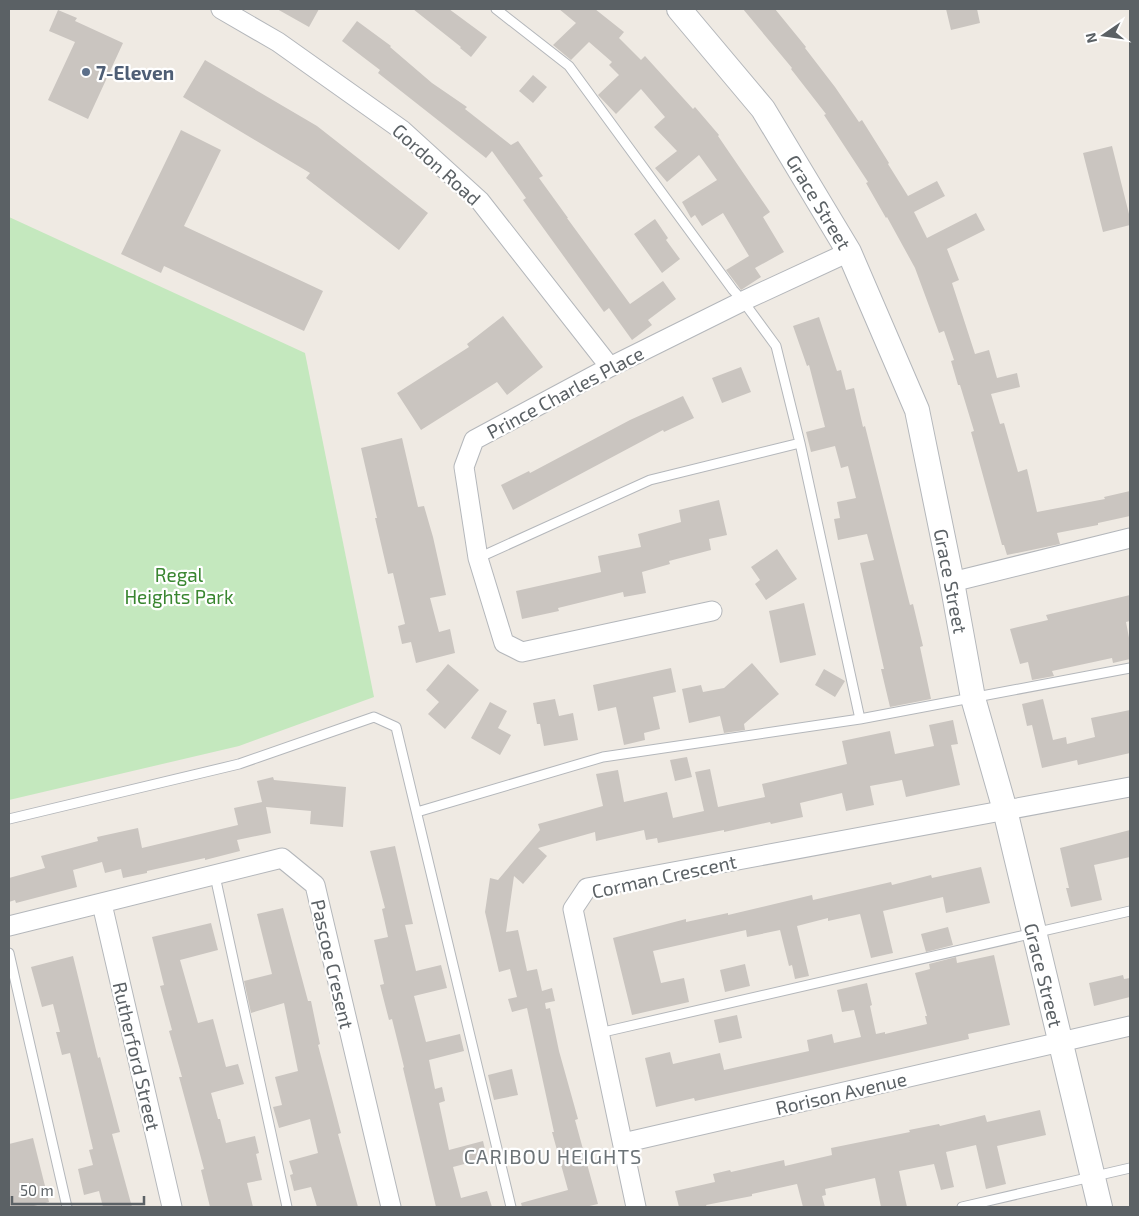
<svg xmlns="http://www.w3.org/2000/svg" width="1139" height="1216" font-family="'Exo 2',sans-serif">
<style>
.green{fill:#c4e8be}
.building{fill:#cac5c0}
.lines{fill:none;stroke-linecap:round;stroke-linejoin:round}
.service-casing{stroke:#b4b7bb;stroke-width:11}
.minor-casing{stroke:#b4b7bb;stroke-width:21}
.tertiary-casing{stroke:#b4b7bb;stroke-width:26}
.service{stroke:#fff;stroke-width:9}
.minor{stroke:#fff;stroke-width:19}
.tertiary{stroke:#fff;stroke-width:24}
.service-dot{fill:#5c6f8a;stroke:#fff;stroke-width:2}
.labels{text-anchor:middle;dominant-baseline:central;stroke-width:4.5;stroke-linejoin:round;paint-order:stroke}
.service-label{font-size:19px;font-weight:bold;fill:#4e5e75;stroke:#fff;text-anchor:start}
.street-label{font-size:19px;fill:#5b6165;stroke:#fff}
.park-label{font-size:19px;fill:#398630;stroke:#fff}
.neighbourhood-label{font-size:20px;letter-spacing:1px;fill:#6c7377;stroke:#fff}
</style>
<rect width="100%" height="100%" fill="#efeae3"/>
<path class="green" d="M9 217 305 353 374 697 239 746 9 800Z"/>
<path class="building" d="M277 9H319L309 27Z
M413 9H449L487 37 471 57 460 48 461 47Z
M559 9H595L624 32 619 38 641 60 645 56 693 109 695 107 719 135 718 136 770 212 763 217 784 252 755 268 761 277 741 290 726 270 749 256 723 213 702 226 695 215 691 218 682 202 717 180 699 155 667 182 655 168 677 151 654 127 665 117 641 89 616 114 598 95 619 75 609 65 612 62 589 42 571 60 553 45 576 23Z
M743 9H775L806 47 805 48 835 87 859 122 862 120 889 163 888 164 908 196 937 181 945 196 914 212 927 238 976 213 985 230 947 249 959 280 952 283 975 354 989 350 997 378 1017 373 1020 387 991 394 1000 424 1004 423 1018 472 1027 469 1037 512 1105 499 1104 497 1130 491V516L1098 523V525L1057 533 1060 544 1007 555 1004 545H1002L971 432 974 431 960 385H958L951 361 954 360 944 331 939 333 915 268 887 217 886 218 866 183 868 182 824 115 826 114 791 69 792 68Z
M946 9H977L980 23 951 30Z
M58 10 77 18 75 21 123 43 88 119 48 100 75 42 49 31Z
M357 21 391 46 390 47 432 83 467 107 465 109 511 145 518 141 543 176 539 178 568 218H567L630 304 663 281 676 299 648 320 652 325 632 340 609 308 604 312 523 200 526 198 492 151 486 158 378 73 380 70 342 41Z
M205 60 317 126 428 213 399 250 306 178 310 173 183 97Z
M533 75 547 87 533 103 519 91Z
M181 130 221 150 184 226 323 291 304 331 164 266 161 273 121 254Z
M1112 146 1130 218V225L1103 232 1083 153Z
M655 219 668 238 666 240 680 259 662 273 634 234Z
M503 316 543 367 507 395 497 382 421 430 397 393 469 347 467 344Z
M819 317 837 371 841 370 846 390 854 388 863 427 865 426 910 605 913 604 923 646 920 647 931 699 890 707 881 669H884L860 563 874 560 867 534 838 540 834 519 840 518 837 502 856 498 848 466 841 468 835 446 811 452 806 432 825 427 809 365 807 366 793 326Z
M741 367 751 392 722 403 712 378Z
M683 396 694 418 664 432 663 430 513 510 501 485 529 471 530 473 630 420Z
M402 438 418 507 424 506 433 537 446 595 430 598 439 632 450 629 455 653 416 663 411 642 402 644 398 626 405 624 393 573 388 574 375 518H377L361 448Z
M719 500 727 535 709 539 711 550 669 561 670 564 642 572 646 593 624 597 623 592 558 608 559 611 522 619 516 591 601 572 598 556 641 547 638 534 681 522 679 510Z
M777 549 797 579 766 600 755 584 760 580 751 567Z
M1130 595V621L1126 622 1130 643V659L1113 663 1112 658 1052 671 1054 676 1032 680 1028 662 1020 664 1010 629 1048 620 1046 615Z
M804 603 816 655 780 663 769 611Z
M752 663 779 694 744 724 745 730 724 733 720 716 689 723 682 689 701 685 703 692 724 688Z
M448 664 479 690 445 729 428 714 439 702 426 690Z
M671 668 676 692 653 697 660 729 644 733 645 740 624 745 616 707 598 711 593 685Z
M824 669 845 681 835 697 815 685Z
M555 699 559 716 573 713 578 740 544 746 540 724H537L533 703Z
M1043 699 1053 740 1066 737 1067 744 1095 737 1091 718 1130 710V753L1078 765 1077 760 1042 768 1032 725 1027 726 1022 704Z
M490 702 507 711 498 728 511 735 500 755 471 738Z
M953 720 958 744 951 745 960 785 906 797 902 780 870 786 874 805 846 811 842 793 800 803 803 817 771 824 770 822 724 832V830L658 843 657 838 646 840 644 830 596 841 595 832 538 848 547 856 523 884 514 876 506 932 518 930 527 971 537 969 542 991 552 988 555 1001 545 1003 546 1009 550 1008 559 1051 578 1119 575 1120 598 1204 585 1207H522L521 1203 568 1190 552 1132H554L527 1008 512 1012 508 999 517 997 510 969 499 972 485 912 490 878 498 880 540 830 538 824 603 806 596 774 618 770 624 802 667 792 673 818 704 811 695 772 710 769 718 807 765 797 762 784 847 764 842 741 890 731 895 754 934 746 929 725Z
M687 757 692 777 675 781 670 760Z
M273 777 274 780 346 787 343 827 310 824 311 811 266 807 271 833 237 840 240 851 205 860V858L147 871V873L123 878 121 869 105 873 102 862 73 870 77 887 16 903 15 900 9 902V878L45 868 41 856 98 841 97 837 138 828 142 848 238 825 234 808 262 802 257 781Z
M1130 830V857L1094 865 1102 900 1071 907 1066 888H1069L1060 848Z
M395 846 413 924 405 925 416 971 441 965 447 988 414 996 426 1042 460 1034 464 1051 429 1060 435 1089 442 1087 445 1101 439 1103 449 1150 483 1141 487 1158 453 1167 461 1198 487 1191 492 1207H436L403 1068 404 1067 392 1019 389 1020 380 985 384 984 374 940 388 937 382 909 385 908 370 851Z
M981 867 990 903 946 913 943 897 883 911 893 953 871 958 860 914 828 921V918L797 926 809 976 795 979 792 965 789 966 780 930 747 937 746 930 653 951 661 983 684 978 689 1002 632 1015 613 938 686 919V922L728 913V915L812 895 813 900 891 882 892 885 931 875 932 878Z
M283 908 308 1001H311L320 1044 318 1045 341 1133 338 1134 358 1207H317L311 1187 294 1191 290 1175 293 1174 289 1161 318 1153 310 1119 279 1128 273 1107 282 1105 275 1077 298 1071 284 1003 251 1013 244 981 272 974 257 914Z
M211 923 218 950 180 960 198 1023 213 1019 226 1067 238 1064 244 1084 211 1093 218 1119H220L226 1143 255 1136 259 1153 256 1154 262 1180 247 1183 253 1207H210L201 1170 204 1169 179 1077H182L169 1031 172 1030 160 986 164 985 152 937Z
M948 927 953 945 926 952 921 934Z
M994 955 1010 1025 968 1034 969 1039 890 1057 695 1101 694 1098 656 1107 645 1058 670 1052 673 1064 720 1053 724 1070 809 1051 807 1040 832 1034 834 1043 861 1037 854 1010 842 1012 837 990 867 983 872 1005 870 1006 876 1034 885 1032V1034L927 1024 925 1016H927L915 973 930 969 929 964 956 957 957 963Z
M73 956 98 1058 100 1057 120 1132 112 1134 132 1207H103L99 1191 84 1195 78 1169 93 1165 89 1150 93 1149 70 1053 62 1055 56 1032H60L53 1004 42 1007 31 967Z
M745 964 750 986 725 992 720 970Z
M1123 975 1124 979 1130 978V997L1094 1006 1089 983Z
M737 1015 742 1038 719 1043 714 1020Z
M512 1069 518 1095 494 1100 488 1075Z
M1040 1110 1046 1135 997 1146 1006 1184 986 1189 976 1145 946 1152 954 1187 941 1190 934 1164 899 1171 907 1207H881L875 1178 825 1189 826 1195 822 1196 825 1207H803L797 1184 752 1194V1196L706 1205 707 1207H679L675 1191 715 1182 713 1174 730 1170 731 1172 784 1160 785 1166 832 1155 831 1148 910 1132 909 1130 939 1124 940 1126 985 1115 987 1122Z
M33 1138 49 1202 30 1207H9V1144Z"/>
<g class="lines">
<defs>
<path id="service" d="M496 9 569 66 733 290 743 301 776 346 800 443 860 719
M478 558 650 480 800 443
M417 812 603 757 860 719 1130 668
M9 819 239 764 374 717 396 727 511 1207
M215 876 287 1207
M9 953 67 1207
M599 1033 1130 911
M962 1207 1130 1168"/>
<path id="minor" d="M221 9 278 42 402 130 480 201 610 367
M952 582 1130 538
M712 611 522 652 504 643 478 558 464 467 474 440 610 367 743 301 849 252
M102 904 172 1207
M9 926 282 858 315 885 391 1207
M623 1143 1130 1026
M636 1207 573 909 587 888 1130 787"/>
<path id="tertiary" d="M679 9 763 109 849 252 917 410 952 582 973 698 1005 810 1100 1207"/>
</defs>
<use href="#service" class="service-casing"/>
<use href="#minor" class="minor-casing"/>
<use href="#tertiary" class="tertiary-casing"/>
<use href="#service" class="service"/>
<use href="#minor" class="minor"/>
<use href="#tertiary" class="tertiary"/>
</g>
<circle class="service-dot" cx="86" cy="72" r="5"/>
<g class="labels">
<g class="service-label">
<text x="96" y="72">7-Eleven</text>
</g>
<g class="street-label">
<text transform="translate(437 164) rotate(42)">Gordon Road</text>
<text transform="translate(819 202) rotate(59)">Grace Street</text>
<text transform="translate(565 392) rotate(-28)">Prince Charles Place</text>
<text transform="translate(951 581) rotate(79)">Grace Street</text>
<text transform="translate(664 876) rotate(-12)">Corman Crescent</text>
<text transform="translate(333 964) rotate(77)">Pascoe Cresent</text>
<text transform="translate(1044 975) rotate(76)">Grace Street</text>
<text transform="translate(137 1056) rotate(77)">Rutherford Street</text>
<text transform="translate(841 1093) rotate(-13)">Rorison Avenue</text>
</g>
<g class="park-label">
<text x="179" y="574">Regal<tspan x="179" dy="22">Heights Park</tspan></text>
</g>
<g class="neighbourhood-label">
<text x="553" y="1156">CARIBOU HEIGHTS</text>
</g>
</g>
<rect width="1139" height="1216" fill="none" stroke="#5b6165" stroke-width="20"/>
<g transform="translate(1104 35) rotate(257)" stroke="#ffffff" stroke-width="4" paint-order="stroke">
<path d="M0-4L9 19L0 12L-9 19Z" fill="#5b6165"/>
<text y="-8" font-size="14" font-weight="bold" text-anchor="middle" fill="#5b6165">N</text>
</g>
<path d="M12 1196v8h132v-8" fill="none" stroke="#5b6165" stroke-width="2.5"/>
<text x="20" y="1196" font-size="15" fill="#5b6165" stroke="#ffffff" stroke-width="4" paint-order="stroke">50 m</text>
</svg>
